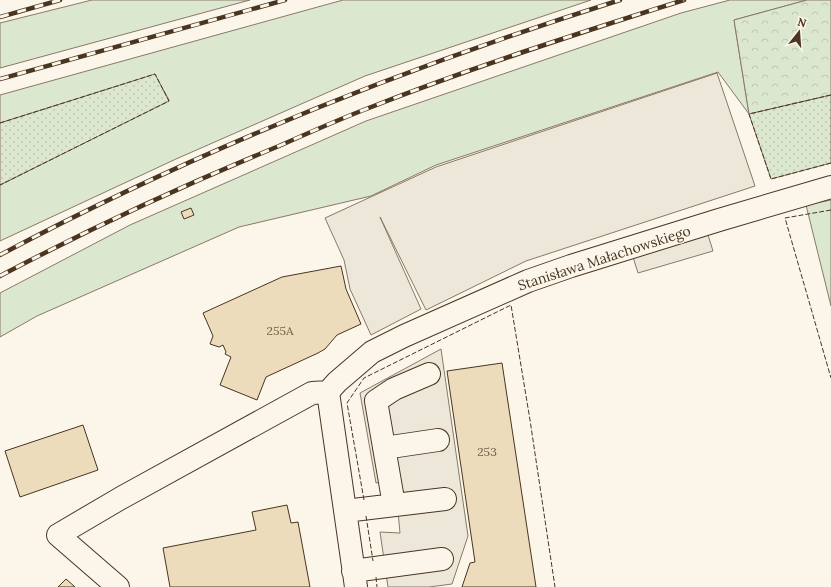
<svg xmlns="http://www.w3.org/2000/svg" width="831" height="587" font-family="Lora,serif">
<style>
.grass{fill:#dce7d0;stroke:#887966}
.forest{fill:url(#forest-crowns);stroke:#887966}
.garden{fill:url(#garden-dots);stroke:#887966}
.parking{fill:#ede7d9;stroke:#887966}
.building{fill:#ecdcbc;stroke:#4a3520}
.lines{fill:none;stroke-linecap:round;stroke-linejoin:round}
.minor-casing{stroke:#4a3520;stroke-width:24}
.minor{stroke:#fbf6e9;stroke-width:22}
.rail-casing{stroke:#4a3520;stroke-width:4.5}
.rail{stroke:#fbf6e9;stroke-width:3;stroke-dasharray:9;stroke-linecap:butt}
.fence{stroke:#4a3520;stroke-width:1;stroke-dasharray:5 2;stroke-linecap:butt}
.labels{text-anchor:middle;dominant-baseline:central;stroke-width:3;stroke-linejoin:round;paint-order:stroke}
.number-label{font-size:12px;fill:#725f47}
.street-label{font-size:14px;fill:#4a3520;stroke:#fbf6e9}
</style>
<defs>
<pattern id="forest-crowns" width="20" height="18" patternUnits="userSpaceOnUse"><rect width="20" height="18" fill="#dce7d0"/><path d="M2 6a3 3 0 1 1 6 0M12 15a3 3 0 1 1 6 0" fill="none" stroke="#bec7b2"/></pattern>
<pattern id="garden-dots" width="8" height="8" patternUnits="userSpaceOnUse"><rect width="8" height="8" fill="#dce7d0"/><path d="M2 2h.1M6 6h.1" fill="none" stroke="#bec7b2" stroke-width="1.8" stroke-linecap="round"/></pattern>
</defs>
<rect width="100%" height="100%" fill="#fbf6e9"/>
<path class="grass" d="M92 0H250L0 68V23Z
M343 0H591L365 76 176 159 0 241V185L169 100 155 75 0 123V95Z
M730 0H807L734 20 749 114 718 72 436 165 371 196 239 227 37 316 0 337V293L130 225 366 121 681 13Z
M831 200V306L806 205Z"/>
<path class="forest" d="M807 0H831V95L749 114 734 20Z"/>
<path class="garden" d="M155 74 169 101 0 185V123Z
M831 95V163L771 179 749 114Z"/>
<path class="parking" d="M717 73 755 186 526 261 426 310 380 217 421 309 371 335 350 289 344 260 325 218 436 167Z
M708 235 713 251 638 273 633 257Z
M441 349 468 536 452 584 429 587H388L380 532 400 533 395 480 376 483 360 393Z"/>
<path class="building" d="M191 208 194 215 184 219 181 212Z
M341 266 346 289 361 324 337 335 325 349 318 353 266 377 257 400 220 385 231 357 225 354 226 352 223 345 219 347 210 344 213 336 203 313 282 277Z
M502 363 536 587H462L470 563 475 562 447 371Z
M83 425 98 470 20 497 5 451Z
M287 505 291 523 298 522 310 587H170L163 548 256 530 252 512Z
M66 579 75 587H58Z"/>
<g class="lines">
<defs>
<path id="minor" d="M328 392 337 382 372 352 404 336 528 281 571 266 719 220 831 187
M328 392 356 587
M384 448 438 440
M394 505 376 401 394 389 429 374
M345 511 445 499
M353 571 442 559
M118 587 58 535 121 498 312 393 328 392"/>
</defs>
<use href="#minor" class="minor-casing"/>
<use href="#minor" class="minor"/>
<defs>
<path id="rail" d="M0 17 60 0
M0 79 285 0
M0 255C197 150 407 67 620 0
M0 276C91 228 184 185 279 146 306 134 333 122 361 111 467 69 575 34 684 0"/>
</defs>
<use href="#rail" class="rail-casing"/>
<use href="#rail" class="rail"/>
<path class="fence" d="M831 95 749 114 771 179 831 163
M0 123 155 74 169 101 0 185
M831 210 785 218 831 378
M364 500 347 403 364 378 511 305 530 420 555 587
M366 516 373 561
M376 577 377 587"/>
</g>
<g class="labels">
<g class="number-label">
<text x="280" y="330">255A</text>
<text x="487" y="451">253</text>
</g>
<g class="street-label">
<text transform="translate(604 258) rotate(-18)">Stanisława Małachowskiego</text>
</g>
</g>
<g transform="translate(799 32) rotate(17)" stroke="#fbf6e9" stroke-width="3" paint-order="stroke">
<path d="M0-3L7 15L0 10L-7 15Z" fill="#4a3520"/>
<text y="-6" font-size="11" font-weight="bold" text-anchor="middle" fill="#4a3520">N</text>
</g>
</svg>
